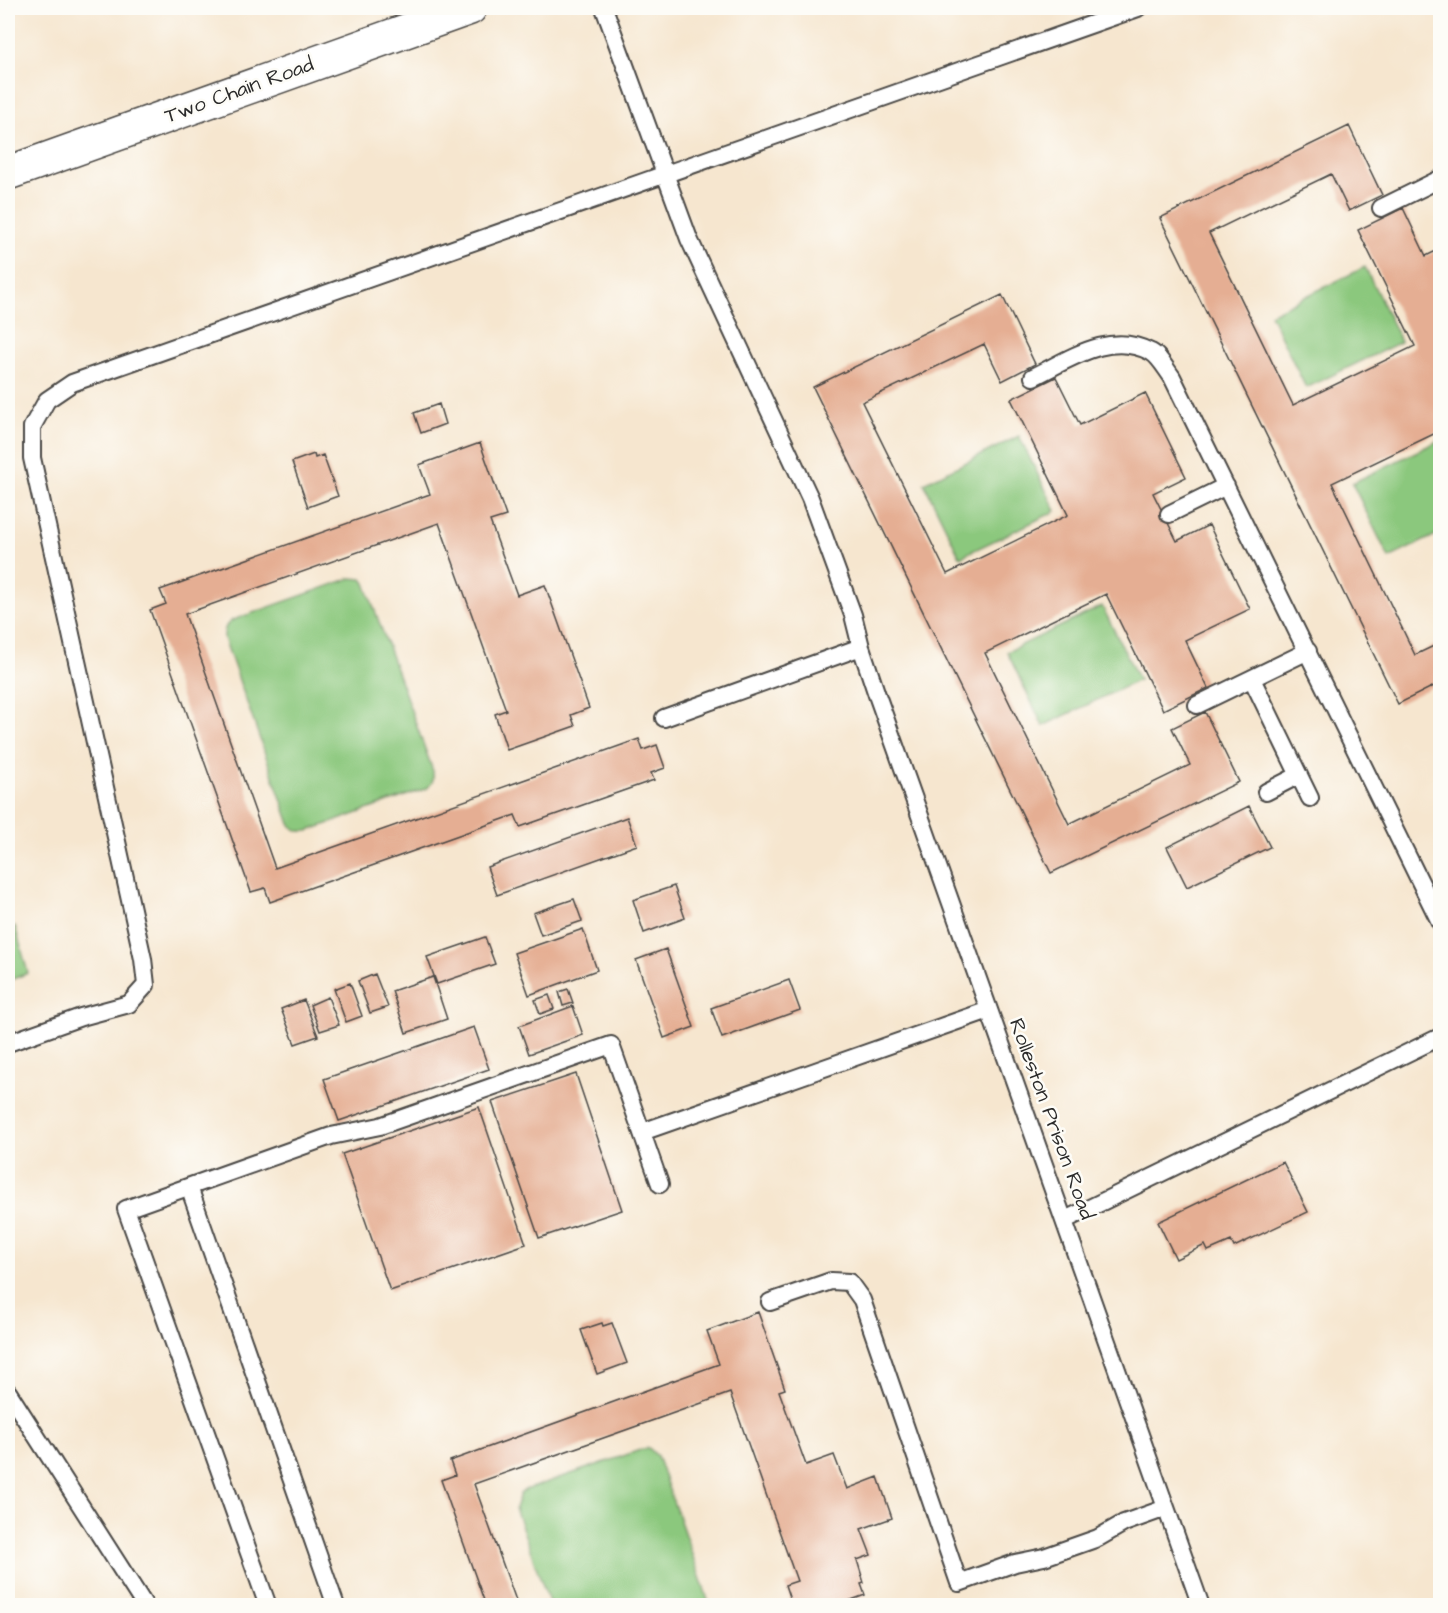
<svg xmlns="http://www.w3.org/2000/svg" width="1448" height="1613" font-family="'Architects Daughter',sans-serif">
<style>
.green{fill:#8bc87d;stroke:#5b7a54;stroke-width:1.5}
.building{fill:#e5ae93}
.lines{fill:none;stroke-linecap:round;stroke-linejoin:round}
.service-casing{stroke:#494744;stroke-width:20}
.minor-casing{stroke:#494744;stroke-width:36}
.service{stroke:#fff;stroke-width:16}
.minor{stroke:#fff;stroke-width:33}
.labels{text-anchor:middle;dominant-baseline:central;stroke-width:5;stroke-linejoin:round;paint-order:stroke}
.street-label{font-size:21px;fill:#2b2b2b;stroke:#fdfcf7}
</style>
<rect width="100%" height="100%" fill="#fdfcf7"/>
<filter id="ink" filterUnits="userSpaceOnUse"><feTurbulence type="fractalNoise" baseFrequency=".0167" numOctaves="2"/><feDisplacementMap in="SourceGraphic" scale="12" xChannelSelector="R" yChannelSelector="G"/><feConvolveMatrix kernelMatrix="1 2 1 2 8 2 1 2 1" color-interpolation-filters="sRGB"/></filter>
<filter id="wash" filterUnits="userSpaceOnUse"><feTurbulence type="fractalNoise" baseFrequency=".008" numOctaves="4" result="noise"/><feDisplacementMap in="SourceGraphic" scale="24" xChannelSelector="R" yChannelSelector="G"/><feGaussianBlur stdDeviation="1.35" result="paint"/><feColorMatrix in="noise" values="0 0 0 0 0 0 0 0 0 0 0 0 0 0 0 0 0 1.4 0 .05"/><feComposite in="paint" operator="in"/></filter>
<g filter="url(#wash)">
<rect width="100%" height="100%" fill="#f6e6cf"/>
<path class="green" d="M1365 267 1401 342 1306 388 1270 314Z
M1019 436 1056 511 960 557 924 483Z
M1440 440V533L1389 558 1352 483Z
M351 578 362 579 365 583 433 771C434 780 433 784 425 789L308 831C300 832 295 831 290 824L224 638C224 629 225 625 233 620Z
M1102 606 1139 680 1043 726 1007 652Z
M15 926 28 973 8 981V929Z
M649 1448 657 1456 710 1605H550L515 1508 520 1494 525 1490 643 1449Z"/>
<g id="blocks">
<path class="building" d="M1349 126 1382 195 1349 211 1331 174 1209 233 1293 405 1415 346 1358 230 1403 208 1426 256 1440 249V431L1332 483 1415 655 1440 643V683L1398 704 1160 218Z
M1002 295 1035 364 1002 381 984 344 862 402 947 574 1068 515 1011 399 1056 377 1080 425 1145 393 1186 477 1153 493 1177 541 1209 525 1250 609 1185 640 1208 688 1163 710 1106 594 985 653 1069 824 1190 765 1172 728 1205 712 1239 782 1051 873 813 387Z
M439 404 445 424 421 433 414 413Z
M480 443 506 516 490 521 517 595 545 585 589 708 571 715 575 726 507 750 495 714 506 710 439 523 185 614 275 868 639 739 643 750 657 745 665 768 651 773 654 780 520 827 515 815 270 902 265 888 251 892 150 610 166 604 160 590 430 494 419 465Z
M314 454 315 458 323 455 338 496 308 507 292 462Z
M1249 806 1270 847 1187 887 1167 847Z
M627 817 637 845 497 895 487 867Z
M674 886 685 918 644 933 633 900Z
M574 899 582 921 541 935 533 913Z
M583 929 597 970 529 995 514 953Z
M485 937 495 964 437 984 427 957Z
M666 949 694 1027 664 1038 636 960Z
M375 974 388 1007 370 1013 358 981Z
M433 977 447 1019 406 1033 392 991Z
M789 980 800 1010 722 1038 711 1008Z
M350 983 362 1016 346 1022 334 989Z
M568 989 573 1003 563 1006 559 992Z
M549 995 554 1009 540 1014 535 1000Z
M328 997 339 1025 320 1031 310 1005Z
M304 1000 318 1036 295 1044 281 1009Z
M573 1006 583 1035 529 1054 519 1026Z
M474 1027 489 1069 339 1121 324 1079Z
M576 1074 622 1210 539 1238 492 1102Z
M479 1107 526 1244 390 1291 342 1154Z
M1283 1162 1308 1212 1234 1247 1231 1241 1208 1251 1205 1245 1176 1259 1158 1222Z
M758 1312 785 1389 779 1391 806 1465 834 1455 847 1489 878 1477 892 1518 861 1529 871 1555 857 1560 864 1583 861 1584 865 1595 835 1606H792L785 1585 797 1581 730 1393 474 1484 518 1606H486L441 1480 455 1475 450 1461 719 1364 707 1331Z
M602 1323 603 1326 612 1323 627 1363 597 1374 581 1330Z"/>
</g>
</g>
<g filter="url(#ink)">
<use href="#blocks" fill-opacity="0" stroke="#494744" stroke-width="1.5"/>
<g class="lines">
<defs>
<path id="service" d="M604 8 689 239 810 498 853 615 861 647 877 695 1201 1606
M1381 208 1440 179
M1033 377C1070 359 1110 330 1151 352 1159 356 1166 369 1172 377L1440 922
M1169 514 1226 486
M1252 679 1310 798
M1197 705 1308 651
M664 718 861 647
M1266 792 1299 775
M8 1043 81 1017 129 1004 146 985 143 959 32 458V427L47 400 72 383 1138 8
M642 1132 989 1010
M189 1187 336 1606
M1065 1220 1440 1037
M770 1302 831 1281 849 1282 862 1300 959 1583 1015 1563 1044 1557 1098 1538 1124 1523 1166 1508
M8 1392 145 1606
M268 1606 126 1209 331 1136 380 1126 611 1045 660 1184"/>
<path id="minor" d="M8 173 470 8"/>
</defs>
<use href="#service" class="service-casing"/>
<use href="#minor" class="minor-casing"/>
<use href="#service" class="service"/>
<use href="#minor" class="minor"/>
</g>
</g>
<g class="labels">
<g class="street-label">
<text transform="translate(239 90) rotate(-20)">Two Chain Road</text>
<text transform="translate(1052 1119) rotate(70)">Rolleston Prison Road</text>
</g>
</g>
<rect width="1448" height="1613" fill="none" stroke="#fdfcf7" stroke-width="30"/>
</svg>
